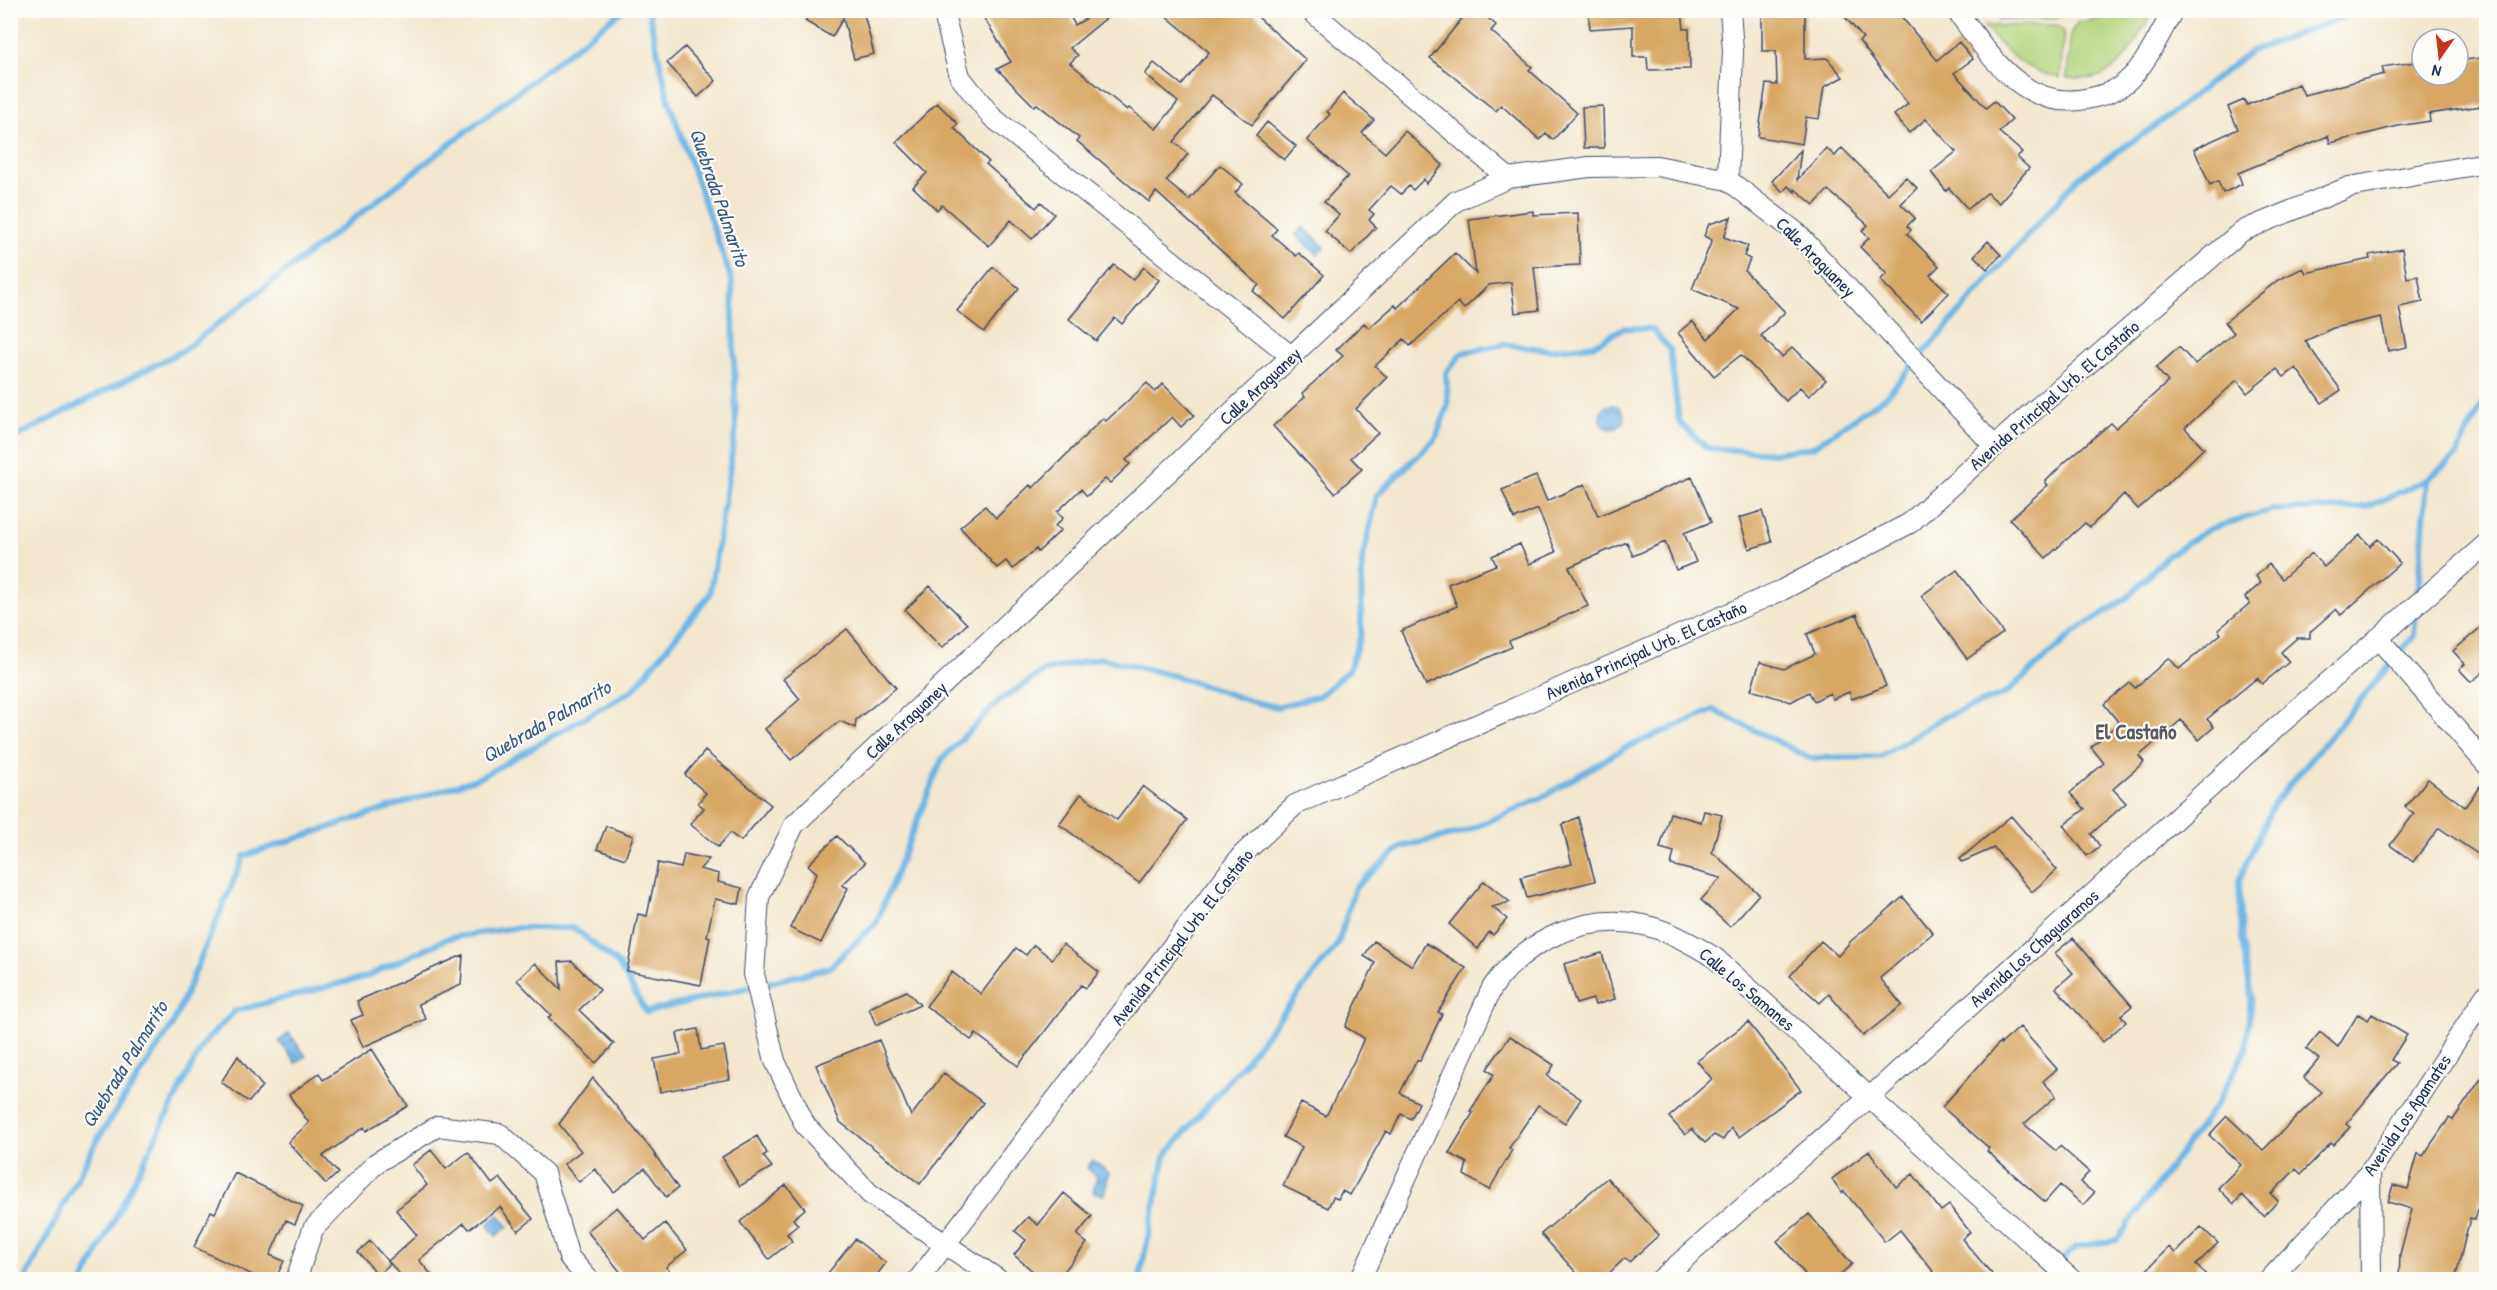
<svg xmlns="http://www.w3.org/2000/svg" width="2497" height="1290" font-family="'Patrick Hand',sans-serif">
<style>
.green{fill:#b4d47c;stroke:#68826d;stroke-width:1.5}
.water{fill:url(#water-waves);stroke:#4472a2;stroke-width:1.5}
.lines{fill:none;stroke-linecap:round;stroke-linejoin:round}
.stream{stroke:#6db5e5;stroke-width:6}
.building{fill:#d7a763}
.street-casing{stroke:#3b4b6f;stroke-width:22}
.street{stroke:#fff;stroke-width:20}
.labels{text-anchor:middle;dominant-baseline:central;stroke-width:4.5;stroke-linejoin:round;paint-order:stroke}
.street-label{font-size:18px;fill:#1b2f5e;stroke:#fdfcf7}
.water-label{font-size:20px;font-style:italic;fill:#345786;stroke:#fdfcf7}
.quarter-label{font-size:21px;font-weight:bold;fill:#5d5960;stroke:#fdfcf7}
</style>
<defs>
<pattern id="water-waves" width="16" height="10" patternUnits="userSpaceOnUse" patternTransform="scale(1.5)"><rect width="16" height="10" fill="#6db5e5"/><path d="M0 5q4-4 8 0t8 0" fill="none" stroke="#5994bd"/></pattern>
</defs>
<rect width="100%" height="100%" fill="#fdfcf7"/>
<filter id="ink" filterUnits="userSpaceOnUse"><feTurbulence type="fractalNoise" baseFrequency=".0167" numOctaves="2"/><feDisplacementMap in="SourceGraphic" scale="12" xChannelSelector="R" yChannelSelector="G"/><feConvolveMatrix kernelMatrix="1 2 1 2 8 2 1 2 1" color-interpolation-filters="sRGB"/></filter>
<filter id="wash" filterUnits="userSpaceOnUse"><feTurbulence type="fractalNoise" baseFrequency=".008" numOctaves="4" result="noise"/><feDisplacementMap in="SourceGraphic" scale="24" xChannelSelector="R" yChannelSelector="G"/><feGaussianBlur stdDeviation="1.35" result="paint"/><feColorMatrix in="noise" values="0 0 0 0 0 0 0 0 0 0 0 0 0 0 0 0 0 1.4 0 .05"/><feComposite in="paint" operator="in"/></filter>
<g filter="url(#wash)">
<rect width="100%" height="100%" fill="#f3e7cf"/>
<path class="green" d="M1999 11V10L2063 11 2056 19 1999 20Z
M2153 11C2130 49 2119 86 2067 78L2071 32 2078 22Z
M2057 25 2064 31 2060 78C2023 70 2007 54 1984 26Z"/>
<path class="water" d="M1303 227 1325 247 1318 255 1296 235Z
M1600 417a12 12 0 1 1 24 0a12 12 0 1 1-24 0Z
M289 1033 306 1056 296 1063 279 1041Z
M1093 1160 1109 1173 1104 1195 1093 1192 1097 1177 1087 1168Z
M499 1215 508 1226 496 1236 487 1225Z"/>
<g class="lines">
<path class="stream" d="M10 440 184 350 623 10
M2418 598 2427 480
M25 1280 97 1140 172 1026 244 856 481 777 633 690 710 594 736 427 732 281 669 101 648 10
M84 1280 203 1044 235 1011 365 977 449 938 513 928H574L619 965 646 1012 829 968 876 923 942 759 998 702 1044 671 1100 658 1175 676 1250 701 1277 707 1319 696 1349 670 1361 634 1362 561 1377 495 1436 438 1448 405 1446 373 1462 353 1505 344 1548 350 1594 345 1623 328 1652 329 1670 350 1679 422 1707 448 1774 453 1813 447 1884 398 2079 177 2151 129 2251 51 2363 10
M1139 1280 1165 1156 1238 1070 1338 944 1355 887 1401 847 1464 832 1541 798 1623 749 1714 710 1810 758 1880 757 1943 717 2005 694 2075 632 2128 597 2166 557 2209 529 2271 510 2367 507 2427 480 2456 456 2486 397
M2040 1280 2076 1247 2117 1240 2217 1103 2246 1050 2251 996 2242 940 2239 880 2274 803 2414 636 2416 612"/>
</g>
<g id="blocks">
<path class="building" d="M812 10H863L874 54 854 59 843 18 832 37 805 21Z
M1001 10H1016L1019 16 1029 10H1066L1075 25 1101 10H1107L1110 15 1070 48 1078 55 1070 63 1127 110 1129 108 1156 129 1178 102 1145 74 1154 63 1182 85 1209 52 1159 10H1250L1306 60 1252 125 1212 95 1174 142 1188 154 1166 181 1189 200 1220 165 1243 184 1235 193 1277 229 1272 235 1296 256 1299 253 1324 275 1285 319 1253 291 1259 285 1156 192 1149 202 1077 141 1079 138 1037 104 1034 106 997 69 1011 62 981 13Z
M1469 10H1478L1496 25 1491 31 1532 67 1529 70 1577 113 1553 140 1546 133 1540 140 1501 105 1496 111 1430 58Z
M1588 10H1682L1684 29H1689L1690 69 1648 70 1647 57H1633V26L1590 29Z
M1762 10H1805V59L1827 58 1843 77 1824 87 1819 119 1806 117 1802 144 1758 137 1766 84 1777 85 1776 51H1762Z
M1839 10H1896L1937 60 1959 42 1973 59 1954 73 1986 108 1994 101 2012 120 1999 132 2022 152 2017 157 2029 168 1999 203 1987 193 1968 209 1949 188 1946 191 1931 172 1956 152 1926 119 1909 133 1894 115 1908 104 1859 41 1863 38Z
M685 47 716 81 698 97 667 63Z
M2487 57V105L2429 114 2430 121 2398 126 2330 143 2328 136 2238 173 2242 184 2223 193 2218 181 2210 185 2194 149 2238 129 2228 107 2244 100 2247 105 2299 84 2304 95 2384 74 2382 67 2421 61 2422 75H2458V61Z
M1343 93 1374 120 1362 133 1385 153 1405 131 1443 165 1426 184 1424 179 1413 190 1409 186 1401 194 1391 186 1369 210 1374 214 1369 220 1376 227 1351 254 1325 231 1339 215 1324 202 1348 176 1307 140 1330 114 1327 112Z
M937 103 958 124 954 128 989 162 986 164 1036 208 1041 202 1054 214 1032 239 1011 220 989 246 942 205 937 210 913 187 927 173 896 142Z
M1603 106 1604 148H1584L1582 107Z
M1267 122 1296 146 1284 160 1256 136Z
M1826 148 1835 156 1842 148 1888 194 1906 177 1917 188 1901 204 1915 218 1907 226 1911 230 1907 234 1939 266 1930 275 1949 293 1921 321 1880 280 1887 274 1860 247 1869 238 1862 231 1868 225 1828 190 1814 205 1795 189V192L1788 186 1783 192 1772 181 1801 150 1797 180Z
M1533 211V215L1578 213 1580 265 1534 267 1539 310 1515 313 1511 282 1489 285 1464 309 1458 302 1410 346 1404 339 1375 366 1387 377 1356 409 1378 433 1351 458 1362 469 1335 493 1273 426 1305 397 1302 393 1343 356 1336 350 1364 323 1369 328 1395 305 1397 308 1455 253 1476 274 1469 219Z
M1731 217 1724 237 1748 246 1744 256 1750 259 1745 271 1785 312 1761 336 1782 357 1793 347 1826 380 1809 396 1800 387 1786 401 1741 355 1714 376 1678 333 1692 321 1708 339 1739 309 1692 289 1712 240 1704 236 1709 224Z
M1988 241 2001 255 1987 269 1974 256Z
M2402 249 2407 278 2418 276 2423 302 2399 307 2407 347 2388 351 2381 317 2333 328 2305 341 2341 390 2322 403 2296 368 2284 377 2277 369 2247 393 2237 380 2185 428 2204 448 2166 485 2138 509 2124 494 2090 527 2085 523 2046 558 2010 519 2048 485 2045 482 2065 462 2111 423 2116 428 2168 382 2156 368 2179 347 2195 364 2234 333 2225 322 2278 280 2303 268 2306 273 2370 259 2369 255Z
M1114 265 1133 280 1144 267 1159 280 1122 324 1115 318 1096 341 1069 319Z
M993 267 1019 288 984 332 957 311Z
M1147 383 1155 392 1163 384 1194 415 1181 427 1172 417 1126 460 1130 464 1110 483 1105 479 1087 496 1081 489 1057 512 1063 518 1055 526 1061 530 1038 552 1036 549 1013 569 1006 561 997 568 960 527 985 506 996 518 1030 485 1033 488 1103 418 1106 421Z
M1536 476 1547 501 1585 484 1598 516 1692 477 1711 522 1684 533 1696 562 1676 570 1665 542 1633 556 1627 542 1569 567 1588 606 1509 641 1512 647 1426 685 1401 631 1457 606 1448 584 1496 565 1492 556 1520 544 1529 564 1556 552 1538 509 1514 519 1502 490Z
M1762 511 1772 542 1749 549 1739 518Z
M2360 535 2370 546 2378 539 2400 563 2341 615 2336 609 2310 632V638H2297L2281 652 2289 662 2262 684 2257 678 2207 719 2214 727 2199 740 2181 720 2139 756 2144 762 2113 789 2126 803 2091 834 2100 846 2087 856 2064 825 2085 809 2070 793 2104 763 2091 747 2119 723 2104 704 2130 683 2135 688 2169 658 2179 669 2221 634 2218 630 2250 603 2245 597 2261 583 2256 576 2269 564 2282 579 2312 553 2324 567Z
M1957 570 2003 633 1967 659 1921 596Z
M930 586 967 624 942 648 905 610Z
M1857 614 1886 686 1852 699 1849 692 1833 699 1830 693 1814 701 1809 692 1791 702 1751 690 1760 662 1784 669 1815 654 1807 634Z
M2487 622V669L2471 682 2459 669 2465 664 2453 651Z
M847 629 896 688 856 720 855 728 840 721 791 760 765 729 800 699 783 679Z
M705 751 771 805 741 841 730 833 718 847 690 824 704 808 698 803 706 793 685 775Z
M2487 776V860L2439 828 2413 862 2390 845 2414 814 2405 807 2428 779 2465 807Z
M1143 786 1187 820 1139 883 1059 824 1081 794 1117 820Z
M1704 811 1722 815 1712 852 1759 894 1730 927 1701 900 1721 878 1671 865 1674 852 1660 848 1670 813 1701 822Z
M2011 816 2057 870 2032 892 1994 848 1962 862 1960 859Z
M1578 817 1595 881 1527 898 1521 877 1572 864 1562 825Z
M606 826 633 836 625 859 597 849Z
M837 836 865 863 842 885 848 888 821 943 790 928 817 873 808 865Z
M684 854 709 859 700 869 719 874 718 882 742 888 739 904 715 899 707 936 710 937 701 985 627 971 638 914 647 916 658 863 681 868Z
M1484 881 1510 902 1492 907 1507 919 1493 935 1489 932 1478 949 1449 924Z
M1903 897 1933 933 1880 978 1902 1005 1863 1036 1829 994 1820 1003 1790 976 1821 941 1838 956 1851 941Z
M2073 938 2132 1006 2121 1015 2126 1022 2103 1042 2056 988 2073 973 2055 953Z
M1374 941 1412 966 1426 943 1466 968 1438 1012 1442 1014 1420 1061 1417 1060 1400 1093 1419 1103 1411 1119 1401 1114 1391 1134 1386 1131 1350 1195 1342 1191 1338 1199 1333 1197 1328 1208 1283 1186 1302 1147 1283 1137 1301 1103 1326 1116 1354 1061 1364 1038 1345 1027 1375 963 1364 956Z
M1063 944 1099 972 1086 988 1081 985 1018 1066 976 1034 971 1040 926 1006 952 972 981 994 1016 948 1026 955 1034 945 1052 959Z
M1602 953 1615 999 1595 1005 1593 999 1576 1004 1564 964Z
M463 955 461 985 418 1004 426 1019 363 1047 351 1020 363 1015 357 1001Z
M572 961 600 990 579 1010 614 1044 596 1063 548 1018 551 1015 517 980 535 963 561 989 559 962Z
M907 991 920 1005 876 1025 869 1008Z
M2358 1014 2368 1020 2372 1014 2407 1035 2391 1060 2397 1063 2346 1124 2350 1127 2333 1145 2331 1143 2301 1174 2296 1169 2271 1194 2278 1201 2264 1216 2242 1195 2234 1204 2218 1188 2241 1165 2209 1135 2227 1116 2263 1150 2322 1092 2304 1077 2319 1059 2306 1049 2320 1032 2338 1047Z
M1748 1022 1801 1090 1739 1137 1731 1128 1723 1140 1714 1135 1705 1143 1692 1129 1685 1135 1669 1117 1712 1079 1697 1061Z
M2020 1027 2057 1069 2043 1081 2056 1096 2024 1124 2056 1151 2060 1146 2089 1172 2080 1182 2094 1193 2083 1205 2060 1185 2045 1202 1987 1151 1989 1148 1942 1107 2000 1042 2001 1044Z
M698 1029 701 1050 724 1046 730 1079 660 1092 654 1059 681 1054 677 1033Z
M1510 1036 1554 1065 1547 1076 1581 1099 1565 1123 1538 1105 1509 1148 1512 1150 1489 1190 1464 1175 1467 1163 1449 1153 1473 1113 1470 1111 1494 1075 1487 1069Z
M879 1040 911 1116 944 1073 983 1103 920 1184 840 1122 816 1065Z
M372 1049 408 1106 366 1131 364 1127 323 1156 338 1173 326 1184 288 1142 309 1123 289 1095 319 1073 323 1080Z
M238 1056 262 1086 249 1102 221 1082Z
M2487 1070V1179L2475 1220 2470 1218 2455 1280H2399L2400 1254 2412 1209 2388 1202 2393 1185 2408 1189 2418 1153 2423 1156 2449 1118 2453 1120Z
M593 1078 651 1149 678 1188 666 1197 645 1168 614 1192 595 1169 579 1182 564 1164 581 1151 559 1124Z
M757 1136 767 1153 763 1156 772 1167 740 1186 722 1157Z
M431 1150 446 1169 468 1152 492 1184 500 1178 533 1219 518 1231 500 1207 469 1229 464 1223 419 1260 436 1280H405L388 1261 417 1235 396 1210 427 1185 412 1165Z
M1869 1151 1896 1187 1913 1174 1941 1211 1949 1205 1970 1232 1962 1239 1997 1280H1940L1900 1230 1885 1242 1844 1191 1842 1193 1832 1179Z
M235 1173 303 1206 295 1224 286 1220 270 1255 284 1261 275 1280H263L194 1247 211 1211 215 1213Z
M1607 1178 1659 1235 1629 1262 1625 1258 1602 1280H1583L1541 1234Z
M786 1185 805 1209 793 1219 798 1225 787 1234 792 1241 769 1259 740 1222Z
M1064 1193 1092 1216 1077 1235 1087 1243 1057 1280H1043L1014 1255 1026 1240 1015 1231 1028 1217 1038 1225Z
M617 1207 645 1240 665 1223 687 1250 666 1267 677 1280H627L587 1231Z
M1809 1214 1852 1264 1834 1280H1810L1777 1241Z
M2201 1227 2218 1243 2196 1265 2211 1280H2137L2169 1247 2175 1253Z
M855 1239 886 1263 873 1280H837L828 1273Z
M370 1241 390 1264 378 1275 358 1252Z"/>
</g>
</g>
<g filter="url(#ink)">
<use href="#blocks" fill-opacity="0" stroke="#3b4b6f" stroke-width="1.5"/>
<g class="lines">
<defs>
<path id="street" d="M943 10 960 77 992 117 1291 356
M1310 10 1508 178
M1956 10C1987 51 2020 107 2079 100 2094 98 2113 93 2125 83 2146 66 2160 34 2173 10
M1728 180 1733 51 1730 10
M2378 638 2486 764
M2370 1172 2371 1280
M296 1280 313 1229 376 1163 438 1126 500 1134 544 1173 569 1257 589 1280
M918 1280 1242 855 1295 805 1782 590 1910 523 2029 415 2242 231 2349 187 2486 163
M999 1280 870 1194 805 1125 775 1061 754 974 759 897 794 825 1456 201 1508 178 1589 167 1657 166 1728 180 1797 233 1994 446
M1360 1280 1492 988C1524 940 1587 912 1644 925 1670 931 1693 944 1715 958L2072 1280
M1660 1280 1871 1096 2262 740 2486 544
M2269 1280 2370 1172 2486 995"/>
</defs>
<use href="#street" class="street-casing"/>
<use href="#street" class="street"/>
</g>
</g>
<g class="labels">
<g class="street-label">
<text transform="translate(1816 257) rotate(45)">Calle Araguaney</text>
<text transform="translate(1260 386) rotate(-43)">Calle Araguaney</text>
<text transform="translate(2054 395) rotate(-41)">Avenida Principal Urb. El Castaño</text>
<text transform="translate(1646 650) rotate(-24)">Avenida Principal Urb. El Castaño</text>
<text transform="translate(906 720) rotate(-43)">Calle Araguaney</text>
<text transform="translate(1182 937) rotate(-52)">Avenida Principal Urb. El Castaño</text>
<text transform="translate(2034 948) rotate(-42)">Avenida Los Chaguaramos</text>
<text transform="translate(1747 989) rotate(40)">Calle Los Samanes</text>
<text transform="translate(2407 1115) rotate(-56)">Avenida Los Apamates</text>
</g>
<g class="water-label">
<text transform="translate(720 197) rotate(71)">Quebrada Palmarito</text>
<text transform="translate(546 721) rotate(-30)">Quebrada Palmarito</text>
<text transform="translate(124 1064) rotate(-58)">Quebrada Palmarito</text>
</g>
<g class="quarter-label">
<text x="2136" y="731">El Castaño</text>
</g>
</g>
<rect width="2497" height="1290" fill="none" stroke="#fdfcf7" stroke-width="36"/>
<g transform="translate(2440 57) rotate(194)"><circle r="28" fill="#fdfcf7" stroke="#a3aaba" stroke-width="1.5"/>
<path d="M0-4.5L10 22L0 15L-10 22Z" fill="#c8321e"/>
<text y="-9" font-size="16" font-weight="bold" text-anchor="middle" fill="#1b2f5e">N</text>
</g>
</svg>
